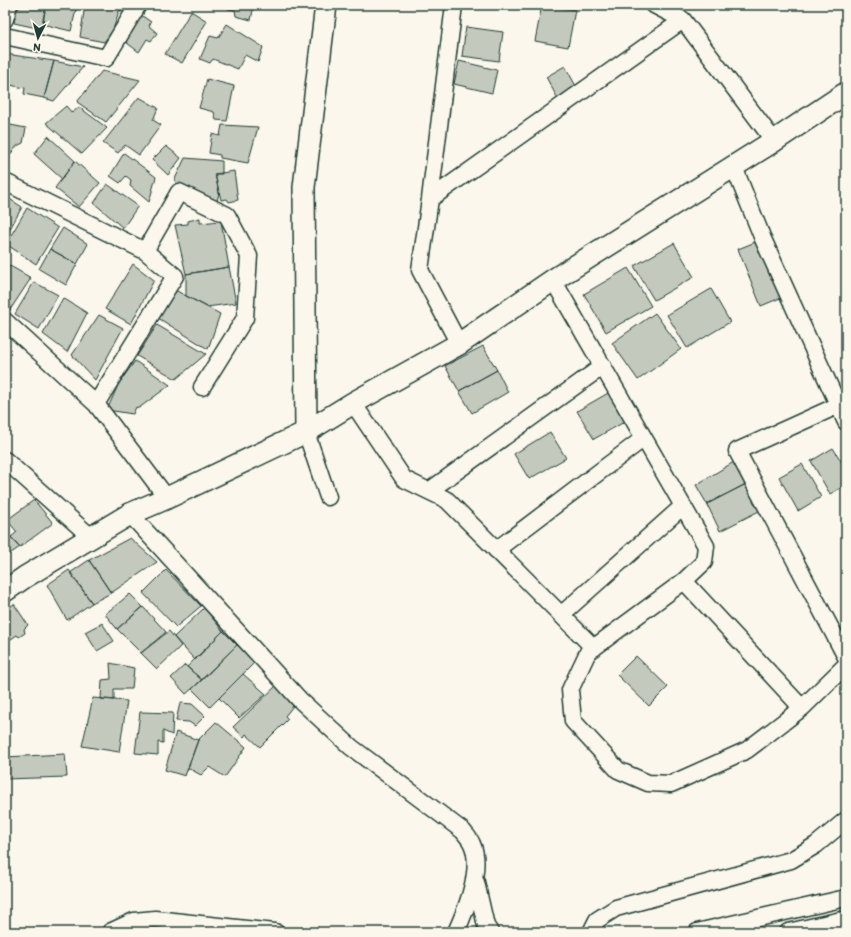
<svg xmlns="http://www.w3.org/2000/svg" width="851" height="937" font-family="Itim,sans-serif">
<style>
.building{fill:#c4c9be;stroke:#1f3d34}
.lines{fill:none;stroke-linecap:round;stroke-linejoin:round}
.minor-casing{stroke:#1f3d34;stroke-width:19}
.major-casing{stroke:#1f3d34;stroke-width:24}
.minor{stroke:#fbf7ec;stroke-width:16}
.major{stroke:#fbf7ec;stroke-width:21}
</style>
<rect width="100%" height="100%" fill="#fbf7ec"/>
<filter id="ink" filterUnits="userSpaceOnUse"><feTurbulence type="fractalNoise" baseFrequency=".025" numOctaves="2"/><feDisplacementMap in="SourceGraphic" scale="8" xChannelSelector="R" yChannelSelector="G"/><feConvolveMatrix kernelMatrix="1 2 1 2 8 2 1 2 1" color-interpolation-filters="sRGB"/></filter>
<g filter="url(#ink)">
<path class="building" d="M22 5H46L42 29 14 23 16 11Z
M46 5H77L71 31 42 24Z
M85 5H125L124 11H119L113 30 104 42 80 37Z
M225 5H254L251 20 236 16 235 10 228 9V5Z
M542 5 575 10 568 47 535 41Z
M191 11 207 21 182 63 165 54Z
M138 13 151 22 149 26 157 33 151 41 147 39 139 52 123 40Z
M227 24 263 47 258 62 245 55 238 69 213 59 210 63 200 59 210 36 218 38Z
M466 27 503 32 499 61 462 56Z
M5 54 54 61 44 98 24 94 25 88 5 84Z
M54 61 83 67 54 101 44 98Z
M459 61 497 70 492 93 454 84Z
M565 66 577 88 558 99 546 77Z
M102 71 140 80 106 122 77 102Z
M207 79 234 86 227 121 216 120 214 112 199 108Z
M139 97 158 108 153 120 161 125 139 155 125 145 118 153 103 143Z
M66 106 72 113 79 107 107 128 82 154 46 123Z
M5 124 26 128 23 143 17 146 5 161Z
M222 125 258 127 248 163 220 158V155L209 153 212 134 220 136Z
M48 136 75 161 62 179 34 154Z
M166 146 181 158 168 175 152 160Z
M124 153 156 177 149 202 130 186 131 180 126 176 120 183 110 176Z
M185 158 222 161V174H215L219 193 217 201 177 187 175 179Z
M75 161 100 183 79 207 55 188Z
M234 171 238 200 229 202 227 199 221 200 215 174Z
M107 184 138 206 123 228 94 203Z
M5 196 22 207 5 238Z
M27 208 58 228 36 264 6 244Z
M200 218V223L221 221 229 267 186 274 175 225 188 224V221Z
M63 228 88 244 77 264 50 249Z
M763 239 785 296 761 306 738 249Z
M674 243 694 277 654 300 634 266Z
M50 249 77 264 66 285 39 269Z
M5 263 31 278 10 310 5 307Z
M133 264 154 280 131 324 105 309Z
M229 267 236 303 207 307 186 296V274Z
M628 268 651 306 606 332 584 294Z
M34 282 58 295 39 329 15 314Z
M711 289 730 322 687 348 667 315Z
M175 290 220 314 208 349 158 318Z
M63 298 87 313 67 352 43 334Z
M655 313 681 349 638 380 612 343Z
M99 315 123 328 95 380 72 355Z
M157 325 206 354 176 379 137 356Z
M483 346 497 370 459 391 445 366Z
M135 361 170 385 139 408 136 407 133 414 107 410 119 383Z
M497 370 508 392 472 413 459 391Z
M610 392 626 421 594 439 577 411Z
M550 432 566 458 529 479 514 454Z
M833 448 846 469V485L830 494 811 461Z
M737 460 748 483 707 504 696 485Z
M802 464 821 497 798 511 779 477Z
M748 483 761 510 720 531 707 504Z
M34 500 53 523 20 547 11 537 17 532 7 520Z
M11 537 20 547 5 557V541Z
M130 538 157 562 111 593 89 560Z
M89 560 111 593 92 603 70 573Z
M69 570 92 603 67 620 47 585Z
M166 570 201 606 176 627 143 593Z
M130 594 143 607 117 629 105 614Z
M14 604 28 625 24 629 25 633 19 637 17 635 5 643V610Z
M143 607 166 632 141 653 117 629Z
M204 608 223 631 195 660 174 637Z
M102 623 114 641 97 651 85 632Z
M169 631 181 646 157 669 141 653Z
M223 631 237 645 202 680 187 667Z
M237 645 255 662 210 707 192 689Z
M636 656 668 687 649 706 617 675Z
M110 663 134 668 132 689H114V700L101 699 102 680 111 679Z
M185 665 202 680 186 694 171 678Z
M243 674 266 694 239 718 219 698Z
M276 686 293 706 285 716 288 719 260 747 246 734 244 737 233 727Z
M93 698 127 701 119 752 82 746Z
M180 703 192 704 205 716 195 726 189 722 176 721Z
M140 712 173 713 172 735 163 731V743L158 742V755L135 753Z
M216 722 246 747 225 777 209 767 201 775 188 768 198 740Z
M176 732 198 740 185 776 165 770Z
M65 754 67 777 5 779V757Z"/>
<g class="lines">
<defs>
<path id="minor" d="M454 5 430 199 420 270 459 344
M654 5 683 20 774 141
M5 19 9 5
M5 36 106 58 138 5
M734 167 763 239 846 422
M5 182 145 251 175 276 96 404
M430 199 683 20
M145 251 179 192 227 215 249 256 245 318 202 387
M553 280 706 546 704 562 684 581 588 652 570 690 573 721 618 770 648 783 671 784 747 750 802 708 846 665
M5 321 96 404 167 498
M353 403 404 479 447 500 594 648
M839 405 737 451 846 657
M306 432 328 497
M5 460 92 538
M429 491 603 366
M130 514 300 700 351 747 463 831C466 835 470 839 472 844 483 868 466 910 456 932
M496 550 644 438
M684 581 802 708
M561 615 683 506
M476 882 486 926 490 932
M110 932 134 921 155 919 275 932
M591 932 597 920 616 908 791 860 816 845 846 820
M697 932 846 898
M788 932 846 919"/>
<path id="major" d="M306 432 304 187 326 5
M5 591 25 577 130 514 167 498 306 432 353 403 459 344 553 280 774 141 846 93"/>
</defs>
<use href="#minor" class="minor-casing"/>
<use href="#major" class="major-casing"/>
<use href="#minor" class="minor"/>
<use href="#major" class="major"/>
</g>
</g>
<rect width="851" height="937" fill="none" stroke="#fbf7ec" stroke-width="20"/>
<rect x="10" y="10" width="831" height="917" fill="none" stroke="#1f3d34" stroke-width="1.5" filter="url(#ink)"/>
<g transform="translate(38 38) rotate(186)" stroke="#fbf7ec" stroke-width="3" paint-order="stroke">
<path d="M0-3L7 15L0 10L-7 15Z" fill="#1f3d34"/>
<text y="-6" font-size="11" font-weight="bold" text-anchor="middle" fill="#1f3d34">N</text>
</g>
</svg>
